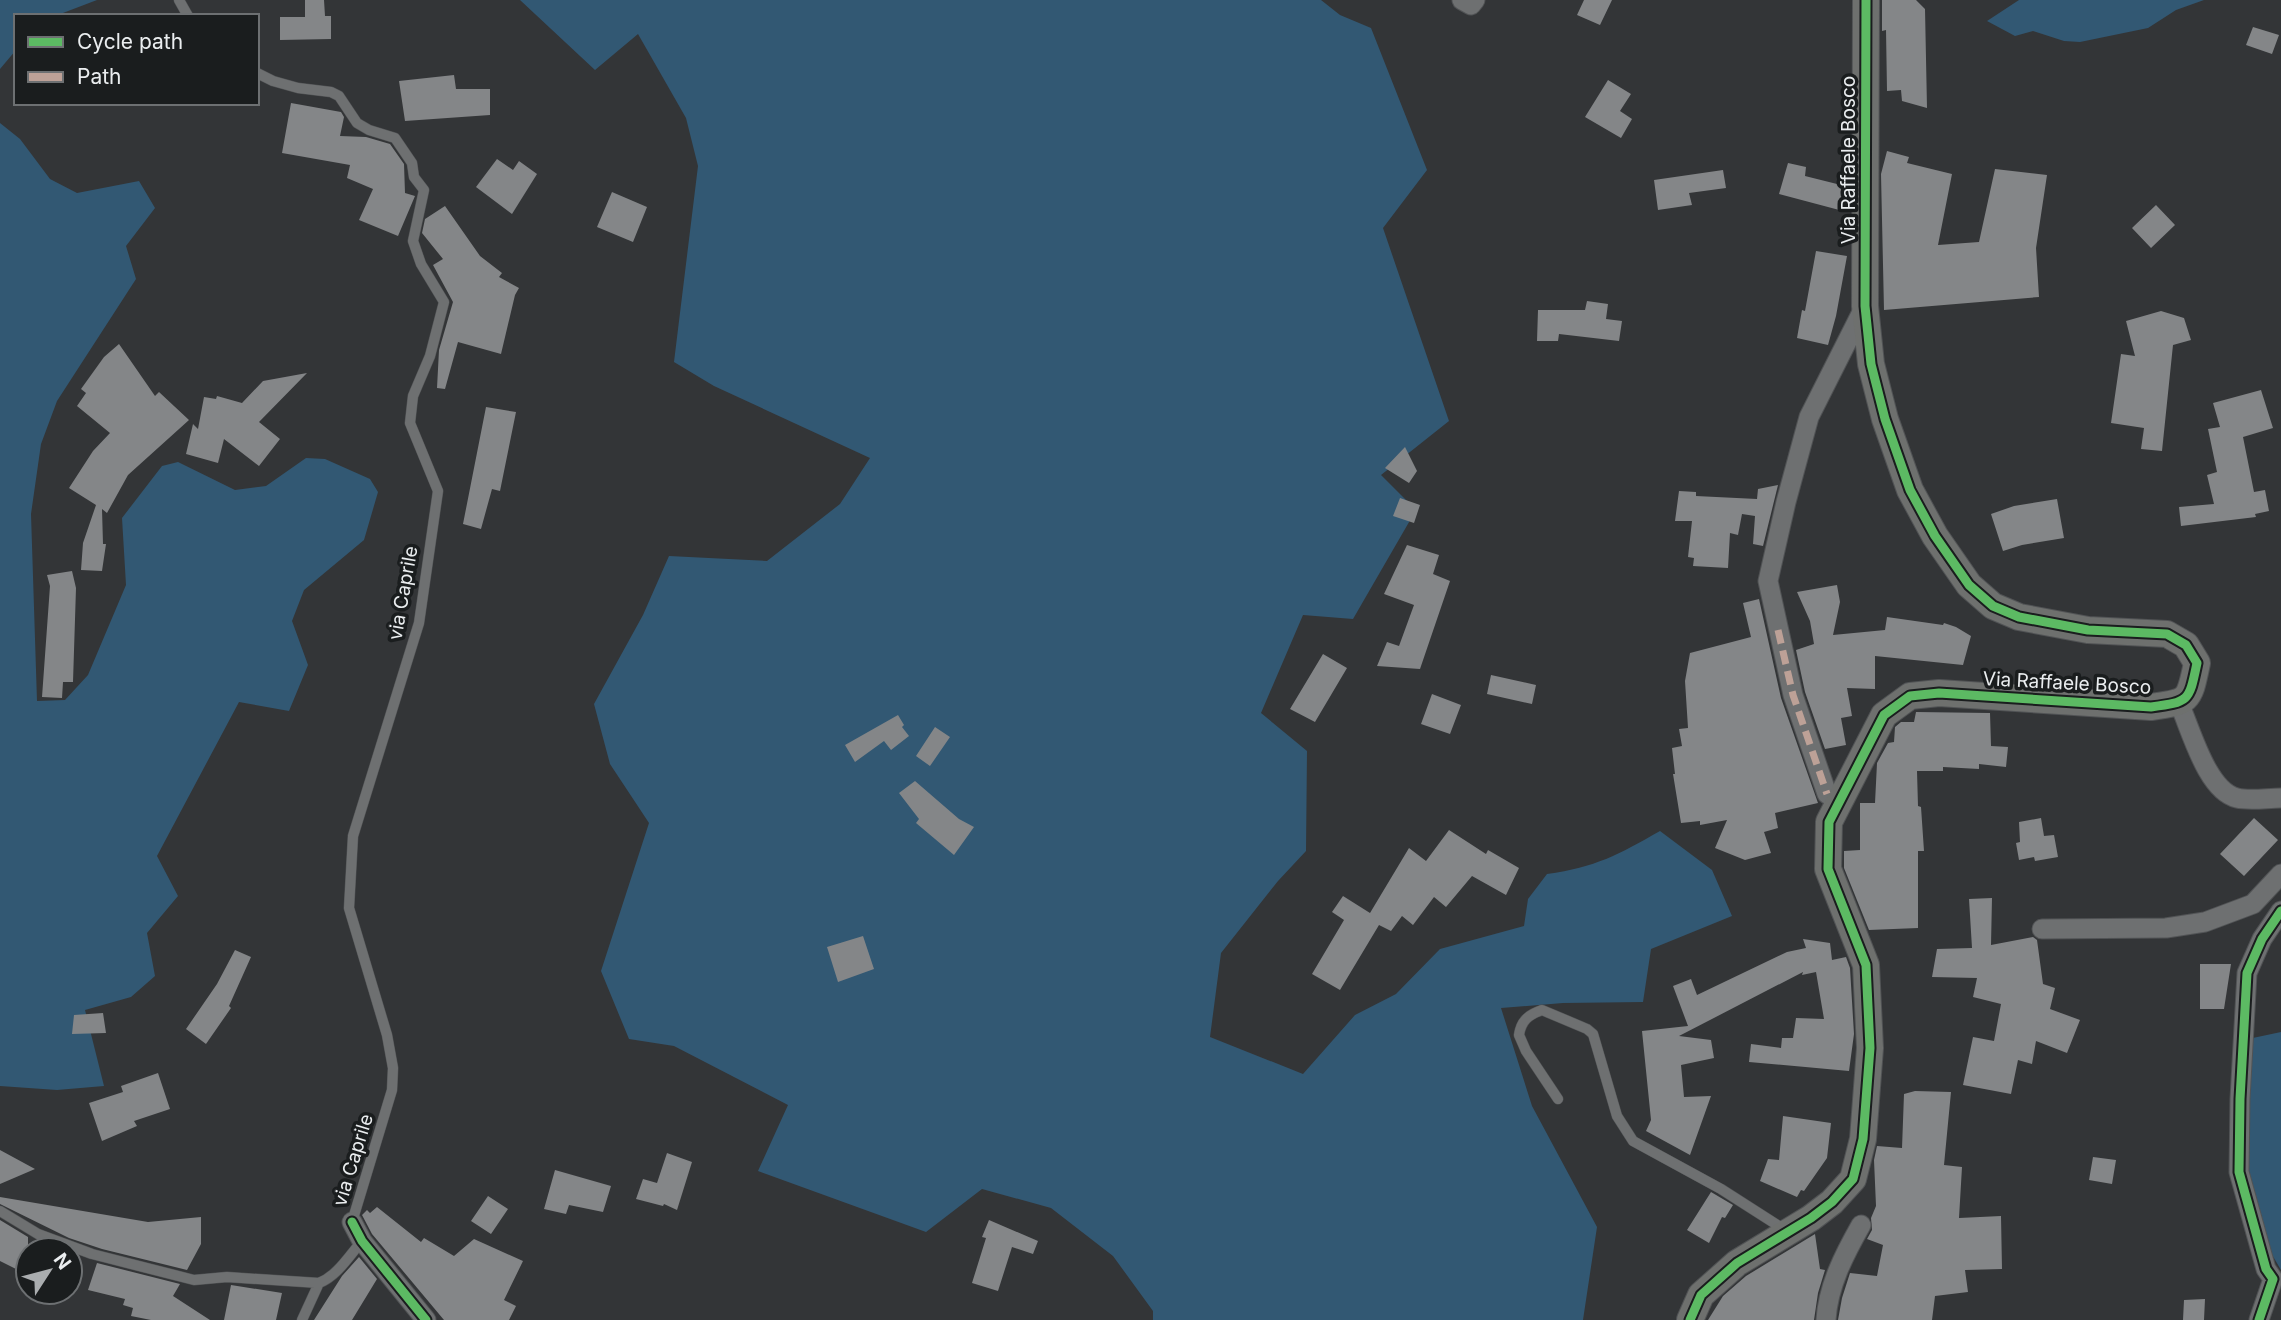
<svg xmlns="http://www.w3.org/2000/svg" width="2281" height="1320" font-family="Inter,sans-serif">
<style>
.green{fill:#325873}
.building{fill:#848688}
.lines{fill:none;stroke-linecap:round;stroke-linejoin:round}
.lane-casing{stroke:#515355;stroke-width:11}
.street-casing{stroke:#515355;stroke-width:21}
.secondary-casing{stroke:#515355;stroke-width:28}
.lane{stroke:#6e7071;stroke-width:10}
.street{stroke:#6e7071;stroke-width:19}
.secondary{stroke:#6e706e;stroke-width:26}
.quiet{stroke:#bda197;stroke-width:7;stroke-dasharray:14 7;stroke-linecap:butt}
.cycleway-casing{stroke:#1a1d1e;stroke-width:13}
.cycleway{stroke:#5cba63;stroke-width:9}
.labels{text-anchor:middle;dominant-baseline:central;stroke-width:7;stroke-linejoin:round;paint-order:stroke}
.street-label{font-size:19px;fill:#eaedef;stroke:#1a1d1e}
</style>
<rect width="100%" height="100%" fill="#333537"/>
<path class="green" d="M0 0H97L55 16H16V50L0 69Z
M520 0H1321L1340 15 1371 28 1427 170 1383 228 1449 421 1381 475 1416 510 1353 619 1303 615 1261 713 1307 751 1306 851 1278 881 1221 953 1210 1037 1303 1074 1355 1015 1396 994 1440 949 1524 926 1528 899 1547 874C1596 867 1618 855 1660 831L1712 870 1732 916 1651 949 1643 1002 1563 1003 1501 1008 1532 1106 1597 1227 1583 1320H1153V1311L1113 1256 1051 1208 982 1189 926 1232 758 1171 788 1105 674 1046 629 1039 601 971 649 823 610 764 594 704 643 615 669 556 767 561 840 504 870 458 714 386 674 362 698 166 686 118 638 34 595 70Z
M2019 0H2204L2176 10 2148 28 2080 42 2064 41 2033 31 2015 36 1987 21Z
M0 123 20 139 50 179 77 193 139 181 155 208 126 246 136 279 57 401 41 444 31 514 37 701 65 700 88 675 126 585 122 518 162 466 178 462 235 490 266 486 306 458 325 459 370 479 378 492 364 540 304 590 292 621 308 665 289 711 239 702 157 856 178 896 147 933 155 976 131 997 85 1010 104 1086 57 1090 0 1086Z
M2281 1032V1270L2244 1207 2248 1039Z"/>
<path class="building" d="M305 0H324L325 16H331V39L280 40V17H305Z
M1584 0H1612L1600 25 1577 15Z
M1882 0H1916L1925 9 1927 108 1902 101 1901 90 1887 91 1886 30 1882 31Z
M2253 27 2279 35 2272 54 2246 45Z
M454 75 456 89H490V115L405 121 399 81Z
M1608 80 1631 94 1620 111 1632 119 1621 138 1585 117Z
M291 103 341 112 344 117 340 136 366 137 390 144 404 164 405 193 415 196 398 236 359 220 373 189 347 178 350 165 282 153Z
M1887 151 1909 157 1907 163 1952 174 1938 245 1979 242 1995 169 2047 175 2036 248 2039 297 1884 310 1881 174Z
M497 159 513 170 519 161 537 174 512 214 476 187Z
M1788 163 1806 167 1805 176 1849 187 1843 211 1779 194Z
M1723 170 1726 188 1689 193 1692 205 1658 210 1654 180Z
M612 192 647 207 633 242 597 227Z
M2156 205 2175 225 2151 248 2132 228Z
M445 206 480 256 502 273 499 277 519 288 515 295 501 354 458 342 445 389 437 388 439 350 453 302 433 265 443 259 422 233 425 219Z
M1816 251 1847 256 1836 316 1828 345 1797 338 1802 310 1805 311Z
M1587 301 1608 304 1606 319 1622 321 1619 341 1559 334 1558 341H1537L1538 310H1585Z
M2161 311 2184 318 2191 340 2173 345 2162 451 2141 449 2144 428 2111 423 2121 354 2135 356 2126 321Z
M119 344 155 396 159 392 189 420 128 475 107 513 102 509 103 544H106L102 571 81 570 83 543 96 505 69 488 93 451 110 433 77 406 86 393 81 389 104 357Z
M307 373 259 422 280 439 259 466 224 439 218 463 186 454 193 424 198 429 204 397 216 399 217 396 242 403 263 381Z
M2261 390 2273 428 2243 437 2254 492 2265 490 2269 511 2255 514 2256 517 2181 526 2179 507 2214 504 2207 475 2217 472 2208 429 2220 427 2213 403Z
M486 407 516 412 500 491 492 489 481 529 463 524Z
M1405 447 1417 471 1409 483 1385 468Z
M1778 485 1763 546 1753 544 1755 516 1742 514 1738 535 1730 533 1728 568 1693 566 1694 558 1688 557 1692 521H1675L1679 491 1696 492V496L1757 499 1758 489Z
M1400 498 1420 505 1414 523 1393 516Z
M2057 499 2064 538 2022 545 2003 551 1991 514 2014 506Z
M1407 545 1439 555 1433 574 1450 581 1420 669 1377 666 1387 642 1399 646 1414 605 1384 594Z
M72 571 76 588 73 682H63L62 698 42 697 50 586 47 575Z
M1837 585 1840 602 1833 635 1885 630 1887 617 1943 625 1944 623 1956 627 1971 636 1963 665 1875 656V689L1847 688 1852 716 1841 718 1846 745 1825 749 1805 692 1796 650 1814 644 1810 621 1797 592Z
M1759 599 1781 698 1818 803 1775 813 1778 828 1764 832 1771 853 1745 860 1715 848 1727 820 1700 825V821L1681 823 1673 774H1675L1672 748 1682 746 1679 729 1688 728 1685 681 1690 653 1751 637 1743 603Z
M1323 654 1347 668 1315 722 1290 709Z
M1491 675 1536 685 1532 704 1487 694Z
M1432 694 1461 705 1450 734 1421 724Z
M1916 712 1990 713 1991 746 2008 747 2006 767 1979 764V769L1943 767V771H1917L1918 806 1921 807 1924 851H1918V928L1869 930 1844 868V851L1860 850V803H1875L1877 763 1888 743 1894 742 1895 727 1901 722H1914Z
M898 715 904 725 902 727 909 736 891 750 884 741 855 762 845 745Z
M935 727 950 737 930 766 916 756Z
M915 781 959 819 974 827 954 855 916 823 919 819 899 793Z
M2041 818 2044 836 2054 835 2058 857 2035 861 2034 857 2019 860 2016 843 2020 842 2019 822Z
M2254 818 2278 840 2244 876 2220 854Z
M1449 830 1486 854 1488 850 1519 868 1506 895 1472 876 1446 907 1434 897 1413 925 1402 916 1391 931 1379 925 1340 990 1312 974 1344 920 1332 912 1343 896 1370 913 1409 848 1426 861Z
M1992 898 1991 945 2033 937 2037 940 2043 984 2055 988 2050 1009 2080 1020 2067 1053 2036 1041 2032 1064 2018 1060 2011 1094 1963 1085 1973 1037 1994 1041 2001 1004 1973 997 1977 978 1932 977 1937 949 1972 948 1969 899Z
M863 936 874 969 838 982 827 947Z
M1803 939 1830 943 1832 960 1846 957 1850 968 1854 1034 1849 1071 1749 1062 1751 1044 1781 1048 1782 1038H1793L1796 1018 1824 1019 1816 972 1802 975 1803 972 1679 1036 1711 1040 1714 1058 1681 1065 1684 1097 1711 1096 1690 1155 1646 1131 1651 1120 1642 1031 1688 1026 1673 986 1691 979 1697 995 1787 952 1806 948Z
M235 950 251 957 229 1006 231 1008 206 1044 186 1029 217 984Z
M2200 964H2231L2224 1009H2200Z
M103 1013 106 1033 72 1034 74 1015Z
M158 1073 170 1109 134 1121 137 1126 102 1141 89 1103 123 1092 121 1086Z
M1915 1091 1951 1092 1944 1165 1962 1167 1959 1218 2001 1216 2002 1269 1965 1270 1968 1292 1935 1296 1932 1320H1838L1842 1298 1850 1273 1877 1276 1883 1245 1867 1239 1872 1230 1871 1218 1876 1206 1874 1160 1877 1146 1902 1148 1904 1094Z
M1783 1116 1831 1123 1827 1158 1804 1191 1801 1190 1797 1197 1760 1181 1768 1159 1779 1160Z
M0 1150 35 1169 0 1184Z
M667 1153 692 1162 677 1210 664 1204 663 1206 636 1199 643 1179 657 1183Z
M2093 1157 2116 1160 2112 1184 2089 1180Z
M555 1170 611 1186 603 1212 569 1205 566 1214 544 1209Z
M1711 1192 1733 1205 1725 1218 1722 1217 1709 1243 1687 1230Z
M488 1196 508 1209 491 1234 471 1221Z
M0 1197 148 1222 201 1217V1244L187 1270 102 1249 69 1238 0 1204Z
M377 1207 421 1242 424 1238 454 1256 474 1239 523 1261 504 1300 516 1306 509 1320H444L372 1234 362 1215 367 1210 370 1213Z
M0 1220 28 1237V1263L22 1272 0 1261Z
M989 1220 1038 1241 1033 1254 1012 1247 998 1291 972 1283 986 1238 982 1237Z
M1815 1234 1820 1269 1825 1270 1818 1293 1814 1320H1708L1723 1296 1746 1276Z
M359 1257 377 1279 352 1320H314L342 1276Z
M97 1263 180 1284 173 1296 210 1320H151L131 1316 133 1308 123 1305 125 1299 88 1290Z
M231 1285 282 1293 276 1320H224Z
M2205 1299 2204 1320H2183L2184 1300Z"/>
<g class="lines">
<defs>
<path id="lane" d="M179 0 188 16
M257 73 273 81 298 88 331 92 339 96 357 123 369 130 395 138 412 163 414 177 424 190 413 241 421 264 444 302 430 356 413 396 410 423 438 491 419 623 353 836 349 908 387 1035 393 1068 392 1090 352 1222
M1558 1099 1526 1051 1519 1035C1521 1021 1528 1015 1542 1010L1587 1029 1593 1034 1617 1116 1633 1141 1721 1189 1785 1230
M0 1211 38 1234 92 1254 194 1280 227 1277 319 1283C337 1276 349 1256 362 1241
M302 1320 319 1283"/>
<path id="street" d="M1462 0 1471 5 1475 0
M2179 703C2191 730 2207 791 2237 798 2250 801 2267 798 2281 798
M1827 794 1793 695 1768 581 1786 502 1809 417 1865 306
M2042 929 2166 928 2205 922 2253 904 2281 874
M352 1222 362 1241 426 1320
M1826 1320C1828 1286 1844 1255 1861 1225
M2259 1320 2273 1279 2266 1269 2239 1172 2240 1099 2247 973 2262 939 2281 911"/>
<path id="secondary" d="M1690 1320 1701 1295 1737 1263 1811 1218 1832 1202 1853 1179 1863 1139 1870 1048 1866 965 1828 869 1829 822 1884 715 1910 696 1939 693 2151 707C2190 702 2189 701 2197 663L2186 645 2167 634 2088 630 2019 617 1993 606 1969 585 1935 536 1910 490 1885 419 1871 364 1865 306 1866 0"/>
</defs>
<use href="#lane" class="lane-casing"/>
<use href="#street" class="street-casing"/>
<use href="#secondary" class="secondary-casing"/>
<use href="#lane" class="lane"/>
<use href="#street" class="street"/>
<use href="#secondary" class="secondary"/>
<path class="quiet" d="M1778 630 1793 695 1827 794"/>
<defs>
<path id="cycleway" d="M352 1222 362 1241 426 1320
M1690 1320 1701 1295 1737 1263 1811 1218 1832 1202 1853 1179 1863 1139 1870 1048 1866 965 1828 869 1829 822 1884 715 1910 696 1939 693 2151 707C2190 702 2189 701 2197 663L2186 645 2167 634 2088 630 2019 617 1993 606 1969 585 1935 536 1910 490 1885 419 1871 364 1865 306 1866 0
M2259 1320 2273 1279 2266 1269 2239 1172 2240 1099 2247 973 2262 939 2281 911"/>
</defs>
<use href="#cycleway" class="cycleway-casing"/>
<use href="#cycleway" class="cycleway"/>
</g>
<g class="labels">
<g class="street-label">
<text transform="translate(1848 160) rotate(-90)">Via Raffaele Bosco</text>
<text transform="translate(403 593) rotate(-80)">via Caprile</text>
<text transform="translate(2067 683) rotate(3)">Via Raffaele Bosco</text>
<text transform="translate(353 1160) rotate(-73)">via Caprile</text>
</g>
</g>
<rect x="14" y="14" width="245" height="91" fill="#1a1d1e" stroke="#6d7072" stroke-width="2"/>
<rect x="28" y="37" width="35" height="10" fill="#5cba63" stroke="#6d7072" stroke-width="2"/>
<text x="77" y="49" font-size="21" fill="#eaedef">Cycle path</text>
<rect x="28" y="72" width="35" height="10" fill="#bda197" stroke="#6d7072" stroke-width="2"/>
<text x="77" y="84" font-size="21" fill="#eaedef">Path</text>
<g transform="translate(49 1271) rotate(54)"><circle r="33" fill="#1a1d1e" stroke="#6d7072" stroke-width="2"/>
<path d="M0-5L12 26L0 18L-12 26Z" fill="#aaadaf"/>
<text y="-10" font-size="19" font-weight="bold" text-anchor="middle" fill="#eaedef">N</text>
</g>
</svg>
